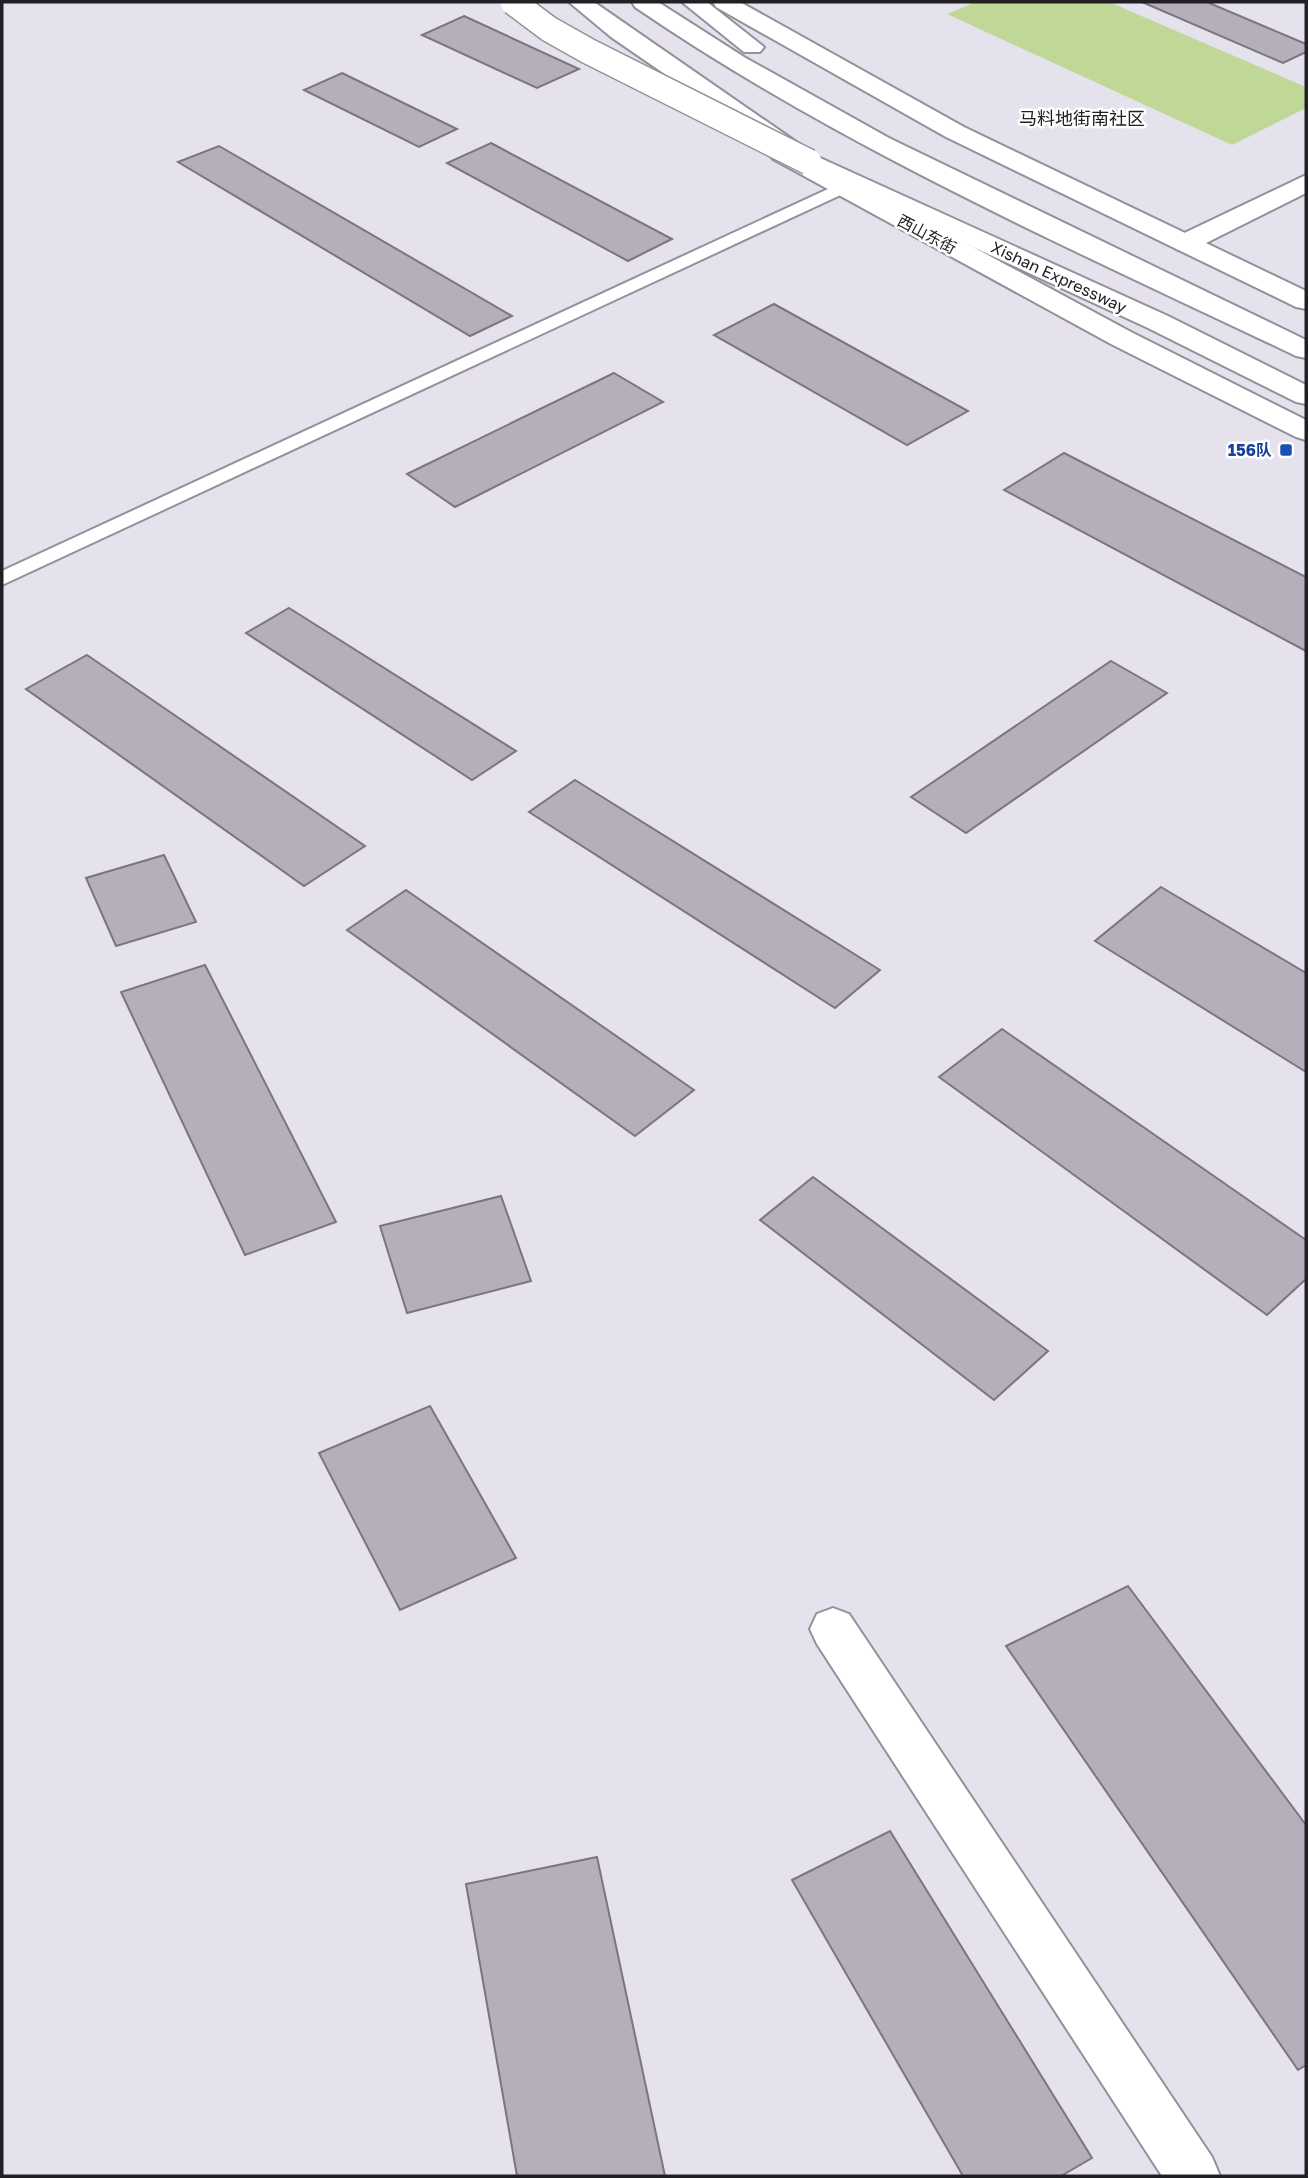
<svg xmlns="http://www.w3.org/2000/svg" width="1308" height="2178" font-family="'Golos Text','Noto Sans SC',sans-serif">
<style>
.green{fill:#bfd897}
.building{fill:#b4afba;stroke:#7a7680;stroke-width:2}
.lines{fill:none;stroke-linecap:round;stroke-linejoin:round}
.lane-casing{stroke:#948f9a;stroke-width:4}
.street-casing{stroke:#948f9a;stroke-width:4}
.primary-casing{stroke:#948f9a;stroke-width:4}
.highway-casing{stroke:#948f9a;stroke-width:4}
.lane{fill:#fff;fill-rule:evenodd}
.street{fill:#fff;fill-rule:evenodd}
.primary{fill:#fff;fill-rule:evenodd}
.highway{fill:#fff;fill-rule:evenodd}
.highway-bridge-casing{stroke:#948f9a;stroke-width:28;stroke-linecap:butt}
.highway-bridge{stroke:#fff;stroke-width:25}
.transit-dot{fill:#1a4fb4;stroke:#fff;stroke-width:2.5}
.labels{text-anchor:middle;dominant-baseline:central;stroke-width:5;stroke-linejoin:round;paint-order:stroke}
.far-street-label{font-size:16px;fill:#222024;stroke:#fff}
.far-transit-label{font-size:16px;font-weight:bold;fill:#164399;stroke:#fff;text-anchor:end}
.far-neighbourhood-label{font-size:18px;fill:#222024;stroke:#fff}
</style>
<rect width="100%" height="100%" fill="#e6e2ed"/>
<path class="green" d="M976 2H1109L1306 87V108L1232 145 947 14Z"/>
<path class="building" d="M1142 2H1207L1306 44V52L1283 63Z
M464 16 579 69 537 88 422 35Z
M342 73 457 129 419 147 304 90Z
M491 143 672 239 628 261 447 163Z
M219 146 512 316 470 336 178 162Z
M774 304 968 411 907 445 714 335Z
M614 373 663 402 455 507 407 474Z
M1064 453 1306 577V651L1004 490Z
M289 608 516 751 472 780 246 633Z
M87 655 365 846 304 886 26 689Z
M1111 661 1167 693 966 833 911 797Z
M575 780 880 970 835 1008 529 812Z
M164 855 196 922 116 946 86 878Z
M1161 887 1306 973V1072L1095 941Z
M406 890 694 1090 635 1136 347 930Z
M205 965 336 1222 245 1255 121 992Z
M1002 1029 1306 1240V1279L1267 1315 939 1077Z
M813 1177 1048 1351 994 1400 760 1220Z
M501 1196 531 1281 407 1313 380 1226Z
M430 1406 516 1558 400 1610 319 1453Z
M1128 1586 1306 1825V2065L1298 2070 1006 1646Z
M890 1831 1092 2158 1061 2176H963L792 1880Z
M597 1857 665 2176H517L466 1884Z"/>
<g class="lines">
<defs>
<path id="lane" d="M841 183 850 188 847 192 2 585V571Z"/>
<path id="street" d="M1306 175V193L1194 249 1185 251 1176 249 1172 243 1176 237Z
M833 1608 849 1614 1212 2157 1220 2176H1162L817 1644 810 1629 817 1614Z"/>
<path id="primary" d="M713 2H740L964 127 1306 291V309L1296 307 946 137 716 7Z
M782 146 791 149 1131 332 1306 420V440L1296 437 1111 344 773 159 769 154 773 149Z"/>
<path id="highway" d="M569 2H594L818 157 1168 316 1306 385V404L1296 402 1148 328 800 167 611 37Z
M632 2H658L744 57 889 138 1306 340V358L1296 356C1072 249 841 148 635 7Z
M682 2H707L764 47 760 52H744Z"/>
</defs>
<use href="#lane" class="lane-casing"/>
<use href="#street" class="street-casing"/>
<use href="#primary" class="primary-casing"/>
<use href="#highway" class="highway-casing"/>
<use href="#lane" class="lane"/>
<use href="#street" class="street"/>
<use href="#primary" class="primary"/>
<use href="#highway" class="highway"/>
<defs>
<path id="highway-bridge" d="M513 2 549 29 588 51 809 162"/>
</defs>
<use href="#highway-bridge" class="highway-bridge-casing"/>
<use href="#highway-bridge" class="highway-bridge"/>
</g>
<rect class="transit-dot" x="1279" y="443" width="14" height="14" rx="3.5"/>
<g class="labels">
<g class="far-street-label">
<text transform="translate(927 234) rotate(28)">西山东街</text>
<text transform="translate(1059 277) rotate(25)">Xishan Expressway</text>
</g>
<g class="far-transit-label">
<text x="1272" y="450">156队</text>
</g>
<g class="far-neighbourhood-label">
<text x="1082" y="118">马料地街南社区</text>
</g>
</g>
<rect width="1308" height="2178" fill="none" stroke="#222024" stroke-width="7"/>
</svg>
